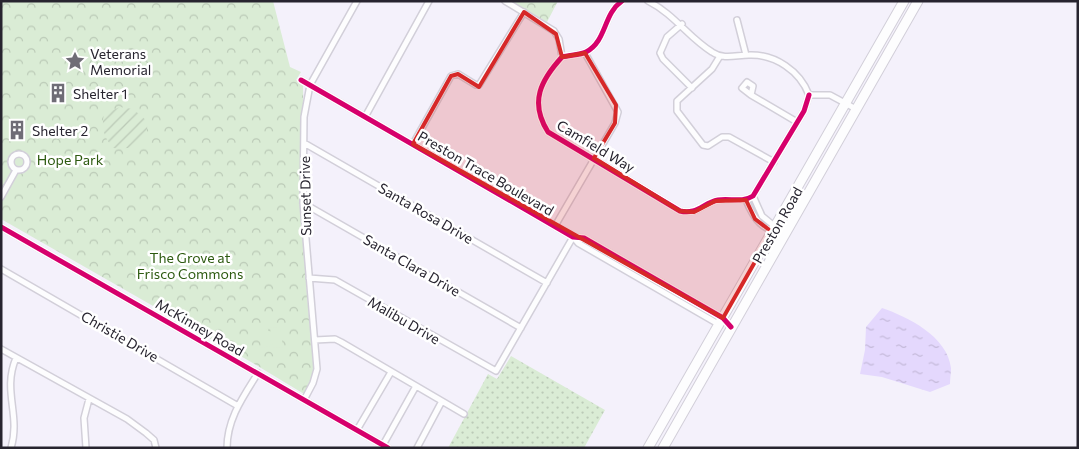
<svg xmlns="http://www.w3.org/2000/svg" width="1079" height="449" font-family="Commissioner,sans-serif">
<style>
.grass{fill:url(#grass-dots)}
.park{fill:url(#park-crowns)}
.garden{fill:url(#garden-furrows)}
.pitch{fill:#daecd5}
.water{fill:url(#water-ripples)}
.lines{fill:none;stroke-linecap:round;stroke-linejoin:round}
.street-casing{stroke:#d2cfd9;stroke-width:8}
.primary-casing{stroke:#d2cfd9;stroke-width:11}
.street{stroke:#fdfdfe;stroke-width:5}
.primary{stroke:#fdfdfe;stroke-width:9}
.cycleway-casing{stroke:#fff;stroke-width:8}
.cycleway{stroke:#d6006c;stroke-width:5}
.marked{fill:#d62828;fill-opacity:0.2;stroke:#d62828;stroke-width:4;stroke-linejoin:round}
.labels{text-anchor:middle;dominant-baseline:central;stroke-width:5;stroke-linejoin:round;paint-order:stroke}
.poi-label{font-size:14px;fill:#27242f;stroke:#fff;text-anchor:start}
.street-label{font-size:14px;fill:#27242f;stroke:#fff}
.park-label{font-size:14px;fill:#2d5a10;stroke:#fff}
</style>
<defs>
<pattern id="grass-dots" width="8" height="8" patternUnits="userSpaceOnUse" patternTransform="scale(1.25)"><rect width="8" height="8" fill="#daecd5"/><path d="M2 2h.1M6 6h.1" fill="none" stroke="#bbcab7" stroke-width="1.8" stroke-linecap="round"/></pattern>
<pattern id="park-crowns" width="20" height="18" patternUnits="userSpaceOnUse" patternTransform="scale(1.25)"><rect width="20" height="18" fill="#daecd5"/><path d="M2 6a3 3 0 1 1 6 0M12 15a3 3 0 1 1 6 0" fill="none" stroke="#bbcab7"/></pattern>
<pattern id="garden-furrows" width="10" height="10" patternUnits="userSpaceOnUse" patternTransform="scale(1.25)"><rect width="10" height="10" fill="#daecd5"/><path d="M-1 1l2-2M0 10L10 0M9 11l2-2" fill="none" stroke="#bbcab7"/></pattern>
<pattern id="water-ripples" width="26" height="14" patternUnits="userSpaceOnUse" patternTransform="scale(1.25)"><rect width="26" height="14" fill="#e4d8fd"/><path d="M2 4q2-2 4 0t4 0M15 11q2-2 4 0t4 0" fill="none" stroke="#c4b9d9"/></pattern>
</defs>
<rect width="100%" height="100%" fill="#f4f1fb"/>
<path class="grass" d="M511 356 605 410 584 448H448L488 374 497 379Z"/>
<path class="park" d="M1 1H273L290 67 301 72 296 80 303 85 306 283 314 372 304 394 251 362 1 219Z
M511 1H558L547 22Z"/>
<path class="garden" d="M120 107 133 109 147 121C149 145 135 150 113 148 104 137 101 129 104 114Z"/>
<path class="pitch" d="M280 327 283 347 273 348 270 328Z
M268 329 271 346 261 348 259 330Z"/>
<path class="water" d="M882 308C908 317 947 336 951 368 951 373 950 379 950 384L930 392 882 377 860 374 865 350 866 327Z"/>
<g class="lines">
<defs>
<path id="street" d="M505 1 554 31 559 39 562 57
M622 1C603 14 607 41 586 52 580 55 570 55 562 57 541 80 529 102 548 132L680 211C697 215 703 203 718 200 730 198 742 203 753 196L804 111 809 95
M648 1C674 14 689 38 712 52 724 60 736 55 749 55 775 54 800 71 809 95
M737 20 746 55
M682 24 667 37 660 53 663 59 692 88
M720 56 712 69 677 101V111L703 145 708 146 722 137H729L774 162
M301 80 573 237 584 238 723 318 731 327
M747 82 753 86 751 95 742 88Z
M751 95 797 122
M809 95H830L856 109
M365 117 429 1
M304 143 547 283
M413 144 451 76 458 74 476 85H479L524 12
M11 162a8 8 0 1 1 16 0a8 8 0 1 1-16 0Z
M753 196 762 216 784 234
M1 197 16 170
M746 200C754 220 762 230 784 234
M303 203 521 328
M555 226 615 123 618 112 585 53
M1 227 388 448
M573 237 578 243 720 325
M1 269 238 406
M309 278 335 280 496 371 573 237
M315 340 335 339 341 342 464 414
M1 349 127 419 146 433 154 440 156 448
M304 400 313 383 317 369 303 203 304 117 310 85 357 1
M357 430 391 372
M383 445 416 386
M11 448C21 415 2 391 16 358
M86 448 84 418 89 399
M227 448C227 419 243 397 258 373
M417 448 442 401"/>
<path id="primary" d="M648 448 904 1
M663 448 918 1"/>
</defs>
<use href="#street" class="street-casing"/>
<use href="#primary" class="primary-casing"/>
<use href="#street" class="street"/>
<use href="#primary" class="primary"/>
<defs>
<path id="cycleway" d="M622 1C603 14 607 41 586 52 580 55 570 55 562 57 541 80 529 102 548 132L680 211C697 215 703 203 718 200 730 198 742 203 753 196L804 111 809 95
M301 80 573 237 584 238 723 318 731 327
M1 227 388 448"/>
</defs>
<use href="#cycleway" class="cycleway-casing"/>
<use href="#cycleway" class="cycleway"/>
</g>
<path class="marked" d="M524 12 556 34 562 57 585 53 616 105 615 123 594 158 680 211 694 212 715 201 746 200 755 219 772 232 723 318 413 144 451 76 458 74 479 87Z"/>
<defs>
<symbol id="sight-bare" viewBox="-9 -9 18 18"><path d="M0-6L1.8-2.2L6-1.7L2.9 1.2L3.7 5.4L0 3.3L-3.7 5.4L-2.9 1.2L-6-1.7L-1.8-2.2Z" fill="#6f6c76" stroke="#fff" stroke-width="2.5" paint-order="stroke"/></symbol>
<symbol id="building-bare" viewBox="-9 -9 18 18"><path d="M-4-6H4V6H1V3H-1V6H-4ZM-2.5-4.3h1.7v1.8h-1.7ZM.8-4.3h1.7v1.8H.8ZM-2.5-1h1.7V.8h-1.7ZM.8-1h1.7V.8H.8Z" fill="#6f6c76" stroke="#fff" stroke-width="2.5" paint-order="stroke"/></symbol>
</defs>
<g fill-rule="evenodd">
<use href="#sight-bare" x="61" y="47" width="28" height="28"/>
<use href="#building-bare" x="44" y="79" width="28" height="28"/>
<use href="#building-bare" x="3" y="116" width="28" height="28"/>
</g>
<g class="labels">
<g class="poi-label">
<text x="90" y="53">Veterans<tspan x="90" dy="16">Memorial</tspan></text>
<text x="73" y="93">Shelter 1</text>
<text x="32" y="130">Shelter 2</text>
</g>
<g class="street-label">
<text transform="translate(596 146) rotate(31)">Camfield Way</text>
<text transform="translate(486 173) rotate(30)">Preston Trace Boulevard</text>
<text transform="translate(305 196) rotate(-91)">Sunset Drive</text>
<text transform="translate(426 213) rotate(30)">Santa Rosa Drive</text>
<text transform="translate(777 225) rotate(-60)">Preston Road</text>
<text transform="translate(412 265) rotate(30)">Santa Clara Drive</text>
<text transform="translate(404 320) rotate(30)">Malibu Drive</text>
<text transform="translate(200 327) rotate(30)">McKinney Road</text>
<text transform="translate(120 336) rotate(30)">Christie Drive</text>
</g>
<g class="park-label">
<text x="70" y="159">Hope Park</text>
<text x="190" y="257">The Grove at<tspan x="190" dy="16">Frisco Commons</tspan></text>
</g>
</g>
<rect width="1079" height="449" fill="none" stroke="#27242f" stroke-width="5"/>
</svg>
